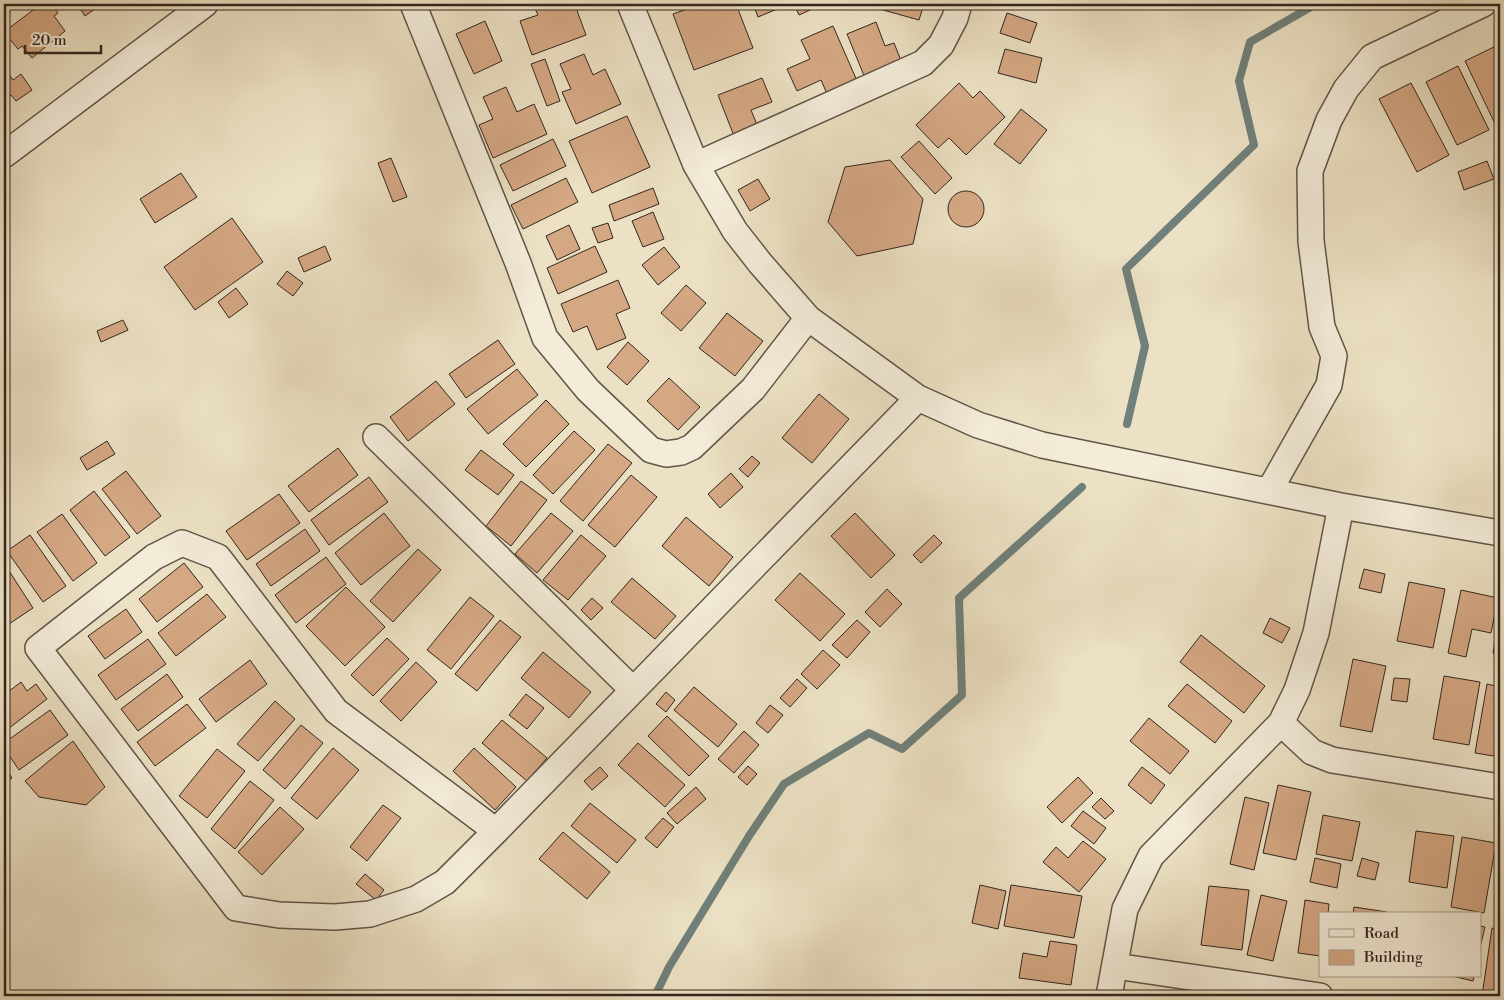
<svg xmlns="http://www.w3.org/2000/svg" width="1504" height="1000" font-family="'Libre Bodoni',serif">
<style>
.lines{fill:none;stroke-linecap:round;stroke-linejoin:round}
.stream{stroke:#70807a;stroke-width:8}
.building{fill:#d5a884;stroke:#32261e}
.street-casing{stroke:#605548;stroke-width:28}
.street{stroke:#f3ecd9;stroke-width:25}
</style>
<rect width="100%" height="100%" fill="#ece1c4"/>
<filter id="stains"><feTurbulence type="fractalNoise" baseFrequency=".004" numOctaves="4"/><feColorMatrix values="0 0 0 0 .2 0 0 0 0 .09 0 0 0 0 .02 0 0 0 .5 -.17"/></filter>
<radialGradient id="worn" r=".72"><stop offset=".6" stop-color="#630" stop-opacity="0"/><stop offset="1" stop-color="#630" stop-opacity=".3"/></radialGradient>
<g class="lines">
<path class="stream" d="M1127 424 1145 346 1126 269 1254 145 1239 81 1250 42 1316 4
M655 996 669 967 749 836 784 784 869 733 902 749 962 695 959 598 1082 487"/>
</g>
<path class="building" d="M41 4H51L58 13 54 16 65 31 32 58 22 46 18 49 4 32Z
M77 4H102L85 16Z
M440 4H452L441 8Z
M533 4H565L567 8 575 5 586 35 532 55 520 21 538 15Z
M701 4H736L753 48 694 70 673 14Z
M753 4H781L782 7 758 17Z
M794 4H823L799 15Z
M885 4H924L919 20 883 10Z
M1007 13 1037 23 1030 43 1000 33Z
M485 21 502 61 474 74 456 34Z
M876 22 885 46 894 43 902 63 865 78 847 34Z
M833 26 858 83 828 96 821 80 797 91 787 69 810 59 801 40Z
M1498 45 1500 49V127L1497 128 1465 61Z
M1005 49 1042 58 1036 83 998 73Z
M584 54 593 75 605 69 621 104 576 124 562 92 571 89 560 64Z
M545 59 560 101 547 106 531 64Z
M1458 66 1489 130 1457 145 1426 82Z
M4 67 13 80 21 74 32 90 16 101 11 95 4 100Z
M762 78 772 102 751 110 758 127 734 136 718 95Z
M959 83 973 98 980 91 1005 117 966 155 949 138 938 148 916 125Z
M1411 83 1449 155 1417 172 1379 99Z
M506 87 517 112 534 104 547 134 493 158 479 125 493 119 483 97Z
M1021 109 1047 130 1020 164 994 144Z
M627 116 650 167 592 193 569 141Z
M553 139 566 166 513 191 500 165Z
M919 141 952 178 935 194 901 157Z
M391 158 407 197 393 202 378 163Z
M890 160 923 199 913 244 857 256 828 222 845 167Z
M1487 161 1494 179 1464 190 1458 172Z
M181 173 197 197 155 223 140 199Z
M566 178 578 202 523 229 511 205Z
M758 179 770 199 750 211 738 190Z
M653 188 659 204 614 221 609 205Z
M948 209a18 18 0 1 1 36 0a18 18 0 1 1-36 0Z
M653 212 664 239 643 247 632 221Z
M232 218 263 262 195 310 164 267Z
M608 223 613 238 598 243 592 228Z
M569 225 580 249 557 260 546 236Z
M325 246 331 260 304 272 298 258Z
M595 246 607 272 558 294 547 268Z
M664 247 680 267 658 285 642 265Z
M287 271 303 283 293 296 277 284Z
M618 280 630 308 616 314 626 338 597 350 587 326 573 332 561 304Z
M686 285 706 303 681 331 661 313Z
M236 288 248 304 229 318 218 302Z
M727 313 763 341 735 376 699 348Z
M123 320 128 330 101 342 97 331Z
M498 340 515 364 466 398 449 374Z
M628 342 649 361 627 385 607 367Z
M517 369 538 395 488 434 467 409Z
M669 378 700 407 678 430 647 401Z
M436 381 455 404 408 441 390 417Z
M819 394 849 419 812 463 782 438Z
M546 400 569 424 526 467 503 444Z
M574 431 595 450 553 494 533 475Z
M107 441 115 454 87 470 80 458Z
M608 444 632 463 583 521 560 501Z
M338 448 358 475 309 512 288 486Z
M481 450 514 475 498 495 465 470Z
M752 456 760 463 748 477 739 469Z
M126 471 161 516 137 534 102 489Z
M731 473 743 487 720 508 708 494Z
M631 475 657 497 615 547 588 525Z
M369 477 388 502 329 545 311 520Z
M521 481 547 500 511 546 486 526Z
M94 491 130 537 105 556 70 510Z
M279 494 300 523 247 560 226 531Z
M384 513 410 546 361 585 335 553Z
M551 513 573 531 537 573 515 554Z
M855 513 895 555 871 578 831 536Z
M62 514 97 563 73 581 37 532Z
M686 517 733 557 709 586 662 546Z
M305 529 320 551 271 586 256 564Z
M30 535 66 586 43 602 7 551Z
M581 535 606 556 568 600 543 580Z
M934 535 942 543 921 563 913 555Z
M418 549 441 570 393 622 370 601Z
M326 557 346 584 296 623 275 595Z
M4 563 33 608 9 624 4 616Z
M184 563 203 587 157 622 139 599Z
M1364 569 1385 574 1381 593 1359 588Z
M800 573 845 614 820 641 775 600Z
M632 578 676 616 655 639 611 602Z
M1409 582 1445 589 1433 648 1397 641Z
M346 587 385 627 345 666 306 626Z
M887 589 902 604 880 627 865 612Z
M1461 590 1498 598 1491 633 1472 629 1466 657 1448 653Z
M207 594 226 617 176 656 158 633Z
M470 597 494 616 451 669 427 650Z
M592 598 603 608 591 620 581 610Z
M126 609 142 632 105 659 88 636Z
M1270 618 1290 628 1282 643 1263 633Z
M500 620 521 637 477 691 455 674Z
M857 620 870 632 847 658 832 645Z
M1498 625 1500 626V654L1493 653Z
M1201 635 1265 686 1244 713 1180 662Z
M387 638 409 659 373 696 351 675Z
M148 639 166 664 116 700 98 675Z
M823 650 840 665 817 689 801 674Z
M543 652 591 692 569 718 521 678Z
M1353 659 1386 666 1372 732 1340 726Z
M250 660 267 684 216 722 199 699Z
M416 662 437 682 401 721 380 701Z
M167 674 183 697 138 731 121 709Z
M1444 676 1480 682 1469 745 1433 739Z
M1394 678 1410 679 1407 702 1391 700Z
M797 679 807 688 790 707 780 698Z
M21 682 27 691 36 684 47 699 4 732V695Z
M1187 684 1232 721 1215 743 1168 706Z
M1487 684 1500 687V757L1475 753Z
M694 687 737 724 718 747 674 710Z
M666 692 675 700 666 712 656 704Z
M526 694 544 708 527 729 509 715Z
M275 701 295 719 258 761 237 744Z
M187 704 206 728 155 766 137 742Z
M770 705 783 715 768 733 756 723Z
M50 710 68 735 19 770 4 748V743Z
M667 716 709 756 689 776 648 736Z
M1149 718 1189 751 1170 774 1130 741Z
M502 720 547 758 527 781 482 743Z
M301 725 323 743 285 789 263 770Z
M744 731 759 745 734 773 718 759Z
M73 741 105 787 86 805 39 797 25 781Z
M638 743 685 785 665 807 618 765Z
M333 748 359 770 317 819 291 798Z
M474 748 516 787 495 810 453 771Z
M217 749 245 771 207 818 179 796Z
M4 766 12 778 4 781Z
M748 766 757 774 747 785 738 777Z
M600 767 608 776 592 790 584 781Z
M1142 767 1165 785 1151 804 1128 785Z
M1078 777 1093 793 1062 823 1047 807Z
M250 781 274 800 235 849 211 829Z
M1278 785 1311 792 1296 860 1263 853Z
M696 787 706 799 677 824 667 813Z
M1245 797 1269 803 1254 870 1230 864Z
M1101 798 1114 811 1105 819 1092 807Z
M590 803 636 840 617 863 571 826Z
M383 805 401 818 367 861 350 847Z
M280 807 304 829 262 875 238 852Z
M1083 811 1106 828 1094 844 1071 826Z
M1323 815 1360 822 1352 861 1316 854Z
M663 818 674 827 657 848 645 838Z
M1416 831 1454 836 1447 888 1409 882Z
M563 832 610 872 587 899 539 859Z
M1462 837 1496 843 1484 913 1451 907Z
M1083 841 1106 859 1079 892 1043 862 1056 847 1068 858Z
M1315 858 1341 864 1337 888 1310 882Z
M1362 858 1379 863 1375 880 1357 876Z
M365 874 384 890 376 900 356 884Z
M980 885 1006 891 998 929 972 923Z
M1011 885 1082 896 1074 938 1004 926Z
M1209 886 1249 890 1242 950 1201 945Z
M1261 895 1287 901 1273 961 1247 955Z
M1305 900 1329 904 1328 914H1320V956L1298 953Z
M1354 907 1387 912 1386 914H1353Z
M1480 926 1485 927 1480 948Z
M1492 928 1500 930V996H1482Z
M1050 941 1077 945 1071 985 1019 978 1023 953 1047 957Z
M1452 976H1474L1473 981Z"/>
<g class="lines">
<defs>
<path id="street" d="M413 4 518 263 545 338 588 390 651 450 666 454 681 452 692 447 753 389 808 318
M630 4 696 165 735 231 760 263 808 318 918 398 978 425 1042 445 1341 506 1500 533
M4 155 205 4
M696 165 923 63 941 45 955 18 959 4
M376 437 633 690
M1269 491 1329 385 1334 356 1322 327 1311 241 1310 171 1329 120 1346 89 1372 57 1483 4
M1281 723 1312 752 1332 760 1500 787
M496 831 336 711 218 557 182 543 154 557 38 648 236 908 279 915 335 917 370 914 416 899 445 882 496 831 918 398
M1115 966 1320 996
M1109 996 1125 909 1151 856 1281 723 1297 690 1316 633 1341 506"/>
</defs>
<use href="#street" class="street-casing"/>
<use href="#street" class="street"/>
</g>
<rect width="1504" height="1000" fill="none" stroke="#ece1c4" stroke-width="20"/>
<rect x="5" y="5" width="1494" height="990" fill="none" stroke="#32261e" stroke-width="2.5"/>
<rect x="10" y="10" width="1484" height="980" fill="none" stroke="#32261e"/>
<rect x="1319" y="912" width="162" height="65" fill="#f3ecd9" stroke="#a69d8e"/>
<rect x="1329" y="929" width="25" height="8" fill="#f3ecd9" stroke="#a69d8e"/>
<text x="1364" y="938" font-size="15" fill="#32261e">Road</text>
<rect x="1329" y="950" width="25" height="15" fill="#d5a884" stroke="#a69d8e"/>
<text x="1364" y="962" font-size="15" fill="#32261e">Building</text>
<path d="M25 45v8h76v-8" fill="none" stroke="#32261e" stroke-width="2.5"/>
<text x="32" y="45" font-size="15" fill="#32261e" stroke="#f3ecd9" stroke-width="4" paint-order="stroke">20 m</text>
<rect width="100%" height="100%" filter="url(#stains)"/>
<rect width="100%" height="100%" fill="url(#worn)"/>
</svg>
